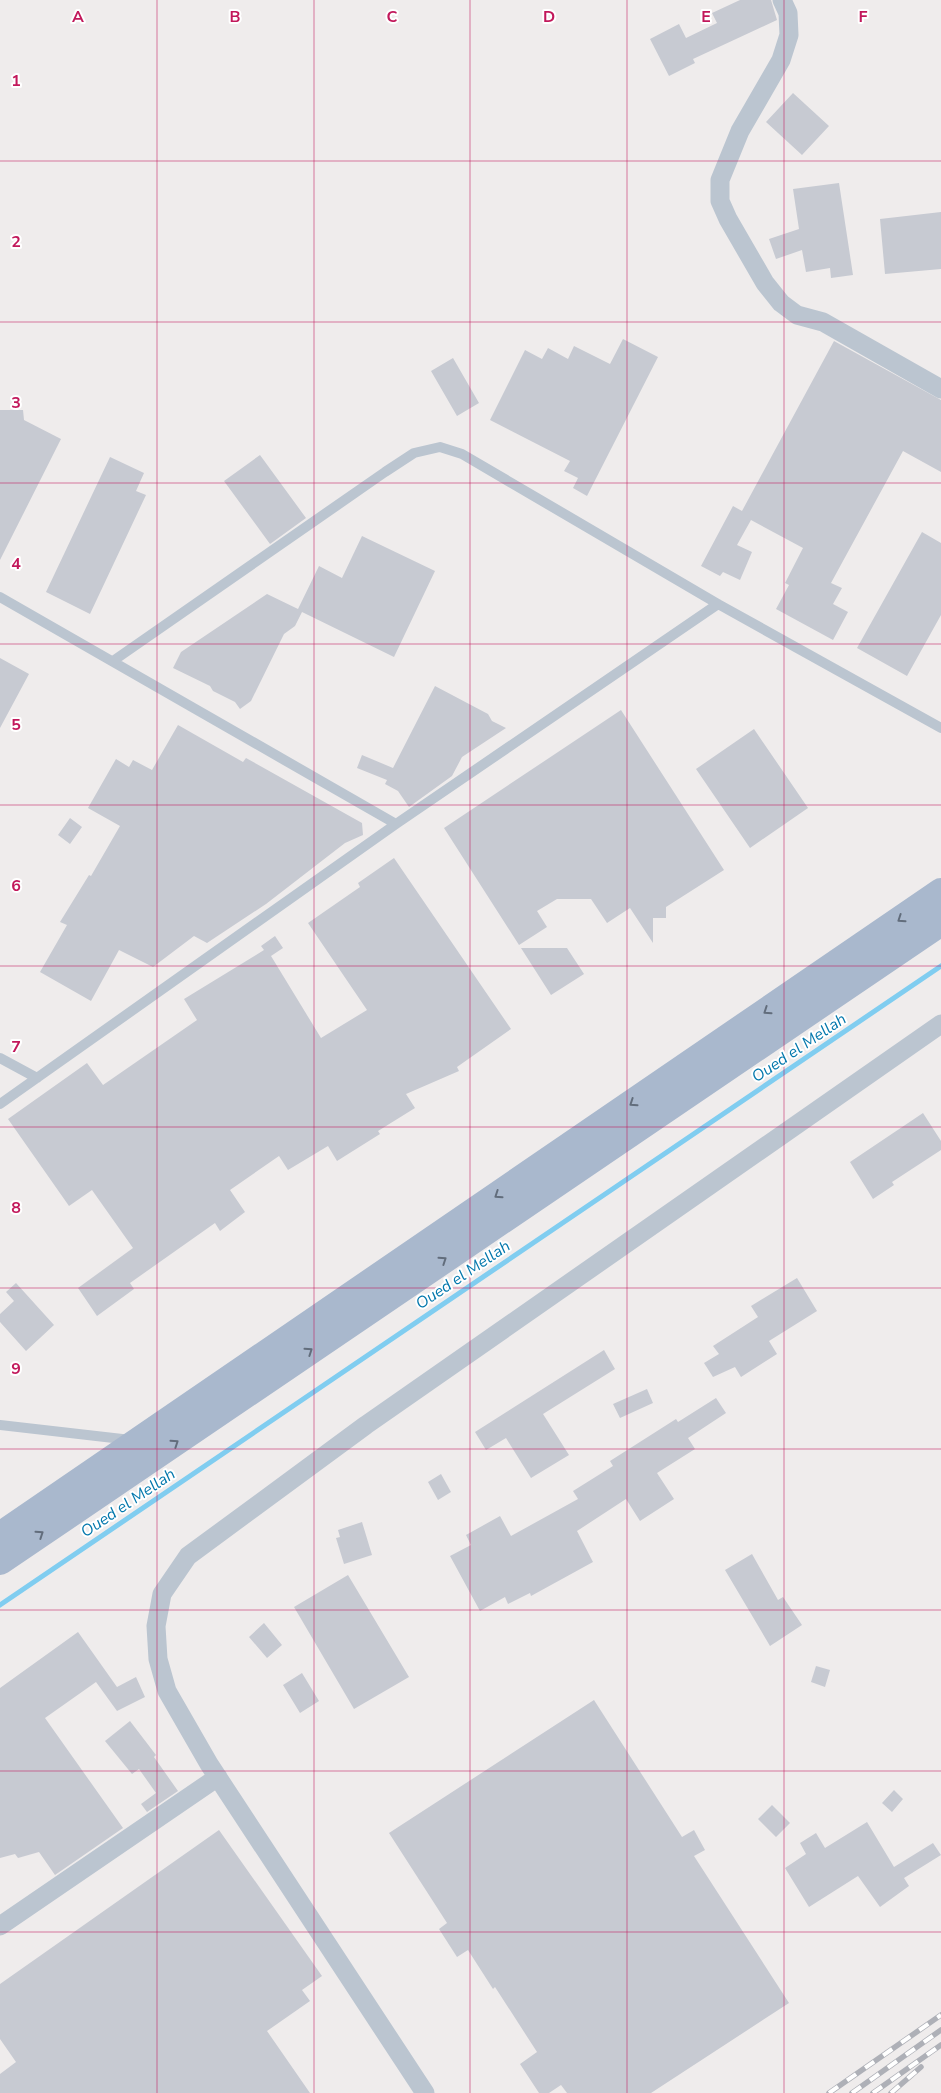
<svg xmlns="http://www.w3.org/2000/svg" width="941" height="2093" font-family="'Nunito Sans',sans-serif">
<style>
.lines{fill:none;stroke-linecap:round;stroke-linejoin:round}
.stream{stroke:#80cdf0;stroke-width:5}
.building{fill:#c7cad2}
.service{stroke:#bbc5d0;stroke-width:10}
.minor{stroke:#bbc5d0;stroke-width:19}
.primary{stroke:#a9b8cd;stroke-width:28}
.rail-casing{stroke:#aeb0b7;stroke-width:5.5}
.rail{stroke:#fff;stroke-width:4;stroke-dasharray:11;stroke-linecap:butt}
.oneway{stroke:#626d7c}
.grid{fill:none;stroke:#c2185b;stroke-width:1;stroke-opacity:0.55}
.labels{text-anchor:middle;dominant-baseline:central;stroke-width:4;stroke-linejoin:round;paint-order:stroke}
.water-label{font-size:16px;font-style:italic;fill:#0478ad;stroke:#fff}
.grid-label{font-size:16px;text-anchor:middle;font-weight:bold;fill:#c2185b;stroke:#fff;stroke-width:4;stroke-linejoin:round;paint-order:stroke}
</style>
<rect width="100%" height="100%" fill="#efecec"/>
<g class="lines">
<path class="stream" d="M0 1605 941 966"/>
</g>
<path class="building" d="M740 0H771L777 20 693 59 695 63 669 76 650 39 679 24 686 38 717 23 712 13Z
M793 93 829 126 802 155 766 122Z
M839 183 853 275 831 278 830 268 806 272 802 250 776 259 769 239 799 229 793 189Z
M941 212V269L885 274 880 219Z
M623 339 658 357 587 496 573 488 578 478 564 471 570 461 490 420 525 350 542 359 548 348 568 359 574 346 610 364Z
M834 341 941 400V472L903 451 831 583 842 588 833 604 848 612 833 640 776 609 789 585 785 583 803 548 751 520 737 545 752 552 740 580 723 572 720 576 701 566 733 506 742 511Z
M453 358 479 403 457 416 431 371Z
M0 410H23L24 420 61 439 0 560Z
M260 455 306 518 270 544 224 481Z
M110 457 144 473 136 491 146 495 90 614 46 592Z
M922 532 941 543V615L907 676 857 648Z
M362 536 435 571 394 657 302 612 295 626 284 634 251 701 240 709 235 702 213 691 210 686 173 668 181 652 267 594 298 609 319 566 342 578Z
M0 658 29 674 0 728Z
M435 686 488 714 492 721 506 728 462 757 452 776 409 807 398 791 385 784 387 780 357 768 362 755 393 768Z
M621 710 724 870 666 907V918H653V943L630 908 607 923 591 899H557L537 911 547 927 519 945 444 828Z
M178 725 243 762 246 758 362 823 363 835 345 843 266 904 207 943 194 936 153 967 119 950 91 1001 40 972 67 925 60 922 89 875 91 876 120 826 88 808 116 759 129 767 133 760 152 770Z
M754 729 808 808 750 848 696 769Z
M70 818 82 827 70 844 58 835Z
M394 858 511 1029 457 1067 459 1071 406 1094 415 1108 378 1131 380 1134 337 1161 328 1146 288 1170 279 1156 230 1190 245 1212 220 1231 215 1223 130 1283 134 1289 97 1316 78 1288 133 1248 92 1190 69 1206 8 1119 87 1063 103 1085 197 1020 184 999 264 950 261 946 275 936 283 948 271 956 321 1038 367 1010 308 923 360 887 358 883Z
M521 948H567L584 974 551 995Z
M923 1113 941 1141V1150L892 1182 894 1185 873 1199 850 1162Z
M797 1278 817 1311 769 1341 777 1354 741 1377 735 1367 713 1377 704 1363 719 1354 713 1346 758 1317 751 1306Z
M16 1283 54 1325 26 1351 0 1322V1314L14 1301 6 1292Z
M604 1350 615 1369 543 1414 569 1455 531 1478 506 1438 486 1450 475 1432Z
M647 1389 653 1403 620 1418 613 1404Z
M716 1398 726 1413 688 1438 695 1449 657 1473 674 1499 640 1521 626 1499 577 1531 593 1562 531 1596 530 1593 508 1604 505 1597 480 1611 450 1556 471 1545 466 1535 500 1516 511 1536 578 1499 573 1491 613 1466 610 1461 676 1419 678 1422Z
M441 1474 451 1492 438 1500 428 1482Z
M362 1522 372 1555 344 1564 336 1538 340 1537 338 1530Z
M752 1554 778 1600 783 1597 802 1625 770 1646 725 1570Z
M348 1575 409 1677 354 1709 294 1607Z
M264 1623 282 1645 267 1658 249 1637Z
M78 1632 117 1687 136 1677 145 1697 117 1711 96 1682 45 1718 123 1828 55 1875 39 1852 18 1858 15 1854 0 1858V1688Z
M816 1666 830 1670 825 1687 811 1682Z
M302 1673 319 1701 300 1713 283 1685Z
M594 1700 682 1837 694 1830 705 1850 694 1856 789 2003 651 2093H567L561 2085 549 2093H539L520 2064 537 2052 495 1987 493 1989 468 1950 457 1957 439 1929 447 1923 389 1833Z
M130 1721 156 1755 154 1757 178 1791 147 1812 141 1804 156 1793 139 1769 132 1774 105 1741Z
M894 1790 903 1799 892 1812 882 1803Z
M772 1805 790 1823 776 1837 758 1819Z
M867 1822 894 1867 933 1843 941 1855 904 1878 909 1886 880 1907 858 1876 809 1907 785 1868 806 1854 800 1843 816 1833 825 1848Z
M219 1830 322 1976 302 1990 310 2001 267 2031 310 2093H0V2074L16 2062 0 2039V1984Z"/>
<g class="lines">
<path class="service" d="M0 597 396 824
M113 661 385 472 414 453 440 447 462 454 718 604 941 728
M0 1058 37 1078
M0 1104 396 824 718 604
M0 1425 131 1440"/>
<path class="minor" d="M782 0 788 13 789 35 781 60 740 131 720 180V201L728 219 765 283 781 303 797 315 823 322 941 389
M0 1926 218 1777
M425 2093 209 1764 167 1691 158 1659 156 1626 162 1594 188 1556 366 1425 941 1024"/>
<path class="primary" d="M0 1536 941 892
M0 1561 941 922"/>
<defs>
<path id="rail" d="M829 2093 941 2015
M852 2093 941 2030
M873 2093 941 2045
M891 2093 921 2067"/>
</defs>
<use href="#rail" class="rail-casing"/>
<use href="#rail" class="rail"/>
</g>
<defs><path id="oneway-chevron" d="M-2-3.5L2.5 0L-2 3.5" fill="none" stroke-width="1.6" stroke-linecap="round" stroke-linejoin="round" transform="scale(1.25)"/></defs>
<g class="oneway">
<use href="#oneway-chevron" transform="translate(901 919) rotate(146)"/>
<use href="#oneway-chevron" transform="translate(767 1011) rotate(146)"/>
<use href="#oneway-chevron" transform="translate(633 1103) rotate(146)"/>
<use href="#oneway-chevron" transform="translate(498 1195) rotate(146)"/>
<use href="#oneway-chevron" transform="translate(443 1260) rotate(-34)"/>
<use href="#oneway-chevron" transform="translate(309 1351) rotate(-34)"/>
<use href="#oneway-chevron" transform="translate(175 1443) rotate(-34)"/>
<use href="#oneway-chevron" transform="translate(40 1534) rotate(-34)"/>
</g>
<path class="grid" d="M157 0V2093M314 0V2093M470 0V2093M627 0V2093M784 0V2093M0 161H941M0 322H941M0 483H941M0 644H941M0 805H941M0 966H941M0 1127H941M0 1288H941M0 1449H941M0 1610H941M0 1771H941M0 1932H941"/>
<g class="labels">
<g class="water-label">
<text transform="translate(799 1048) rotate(-34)">Oued el Mellah</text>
<text transform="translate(463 1275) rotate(-34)">Oued el Mellah</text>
<text transform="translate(128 1503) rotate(-34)">Oued el Mellah</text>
</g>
</g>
<g class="grid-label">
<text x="78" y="22">A</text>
<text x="235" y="22">B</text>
<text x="392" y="22">C</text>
<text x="549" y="22">D</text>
<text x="706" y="22">E</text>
<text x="863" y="22">F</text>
<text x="16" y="86">1</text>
<text x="16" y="247">2</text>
<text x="16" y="408">3</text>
<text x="16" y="569">4</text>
<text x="16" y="730">5</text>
<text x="16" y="891">6</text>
<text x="16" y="1052">7</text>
<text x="16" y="1213">8</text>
<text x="16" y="1374">9</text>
</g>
</svg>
